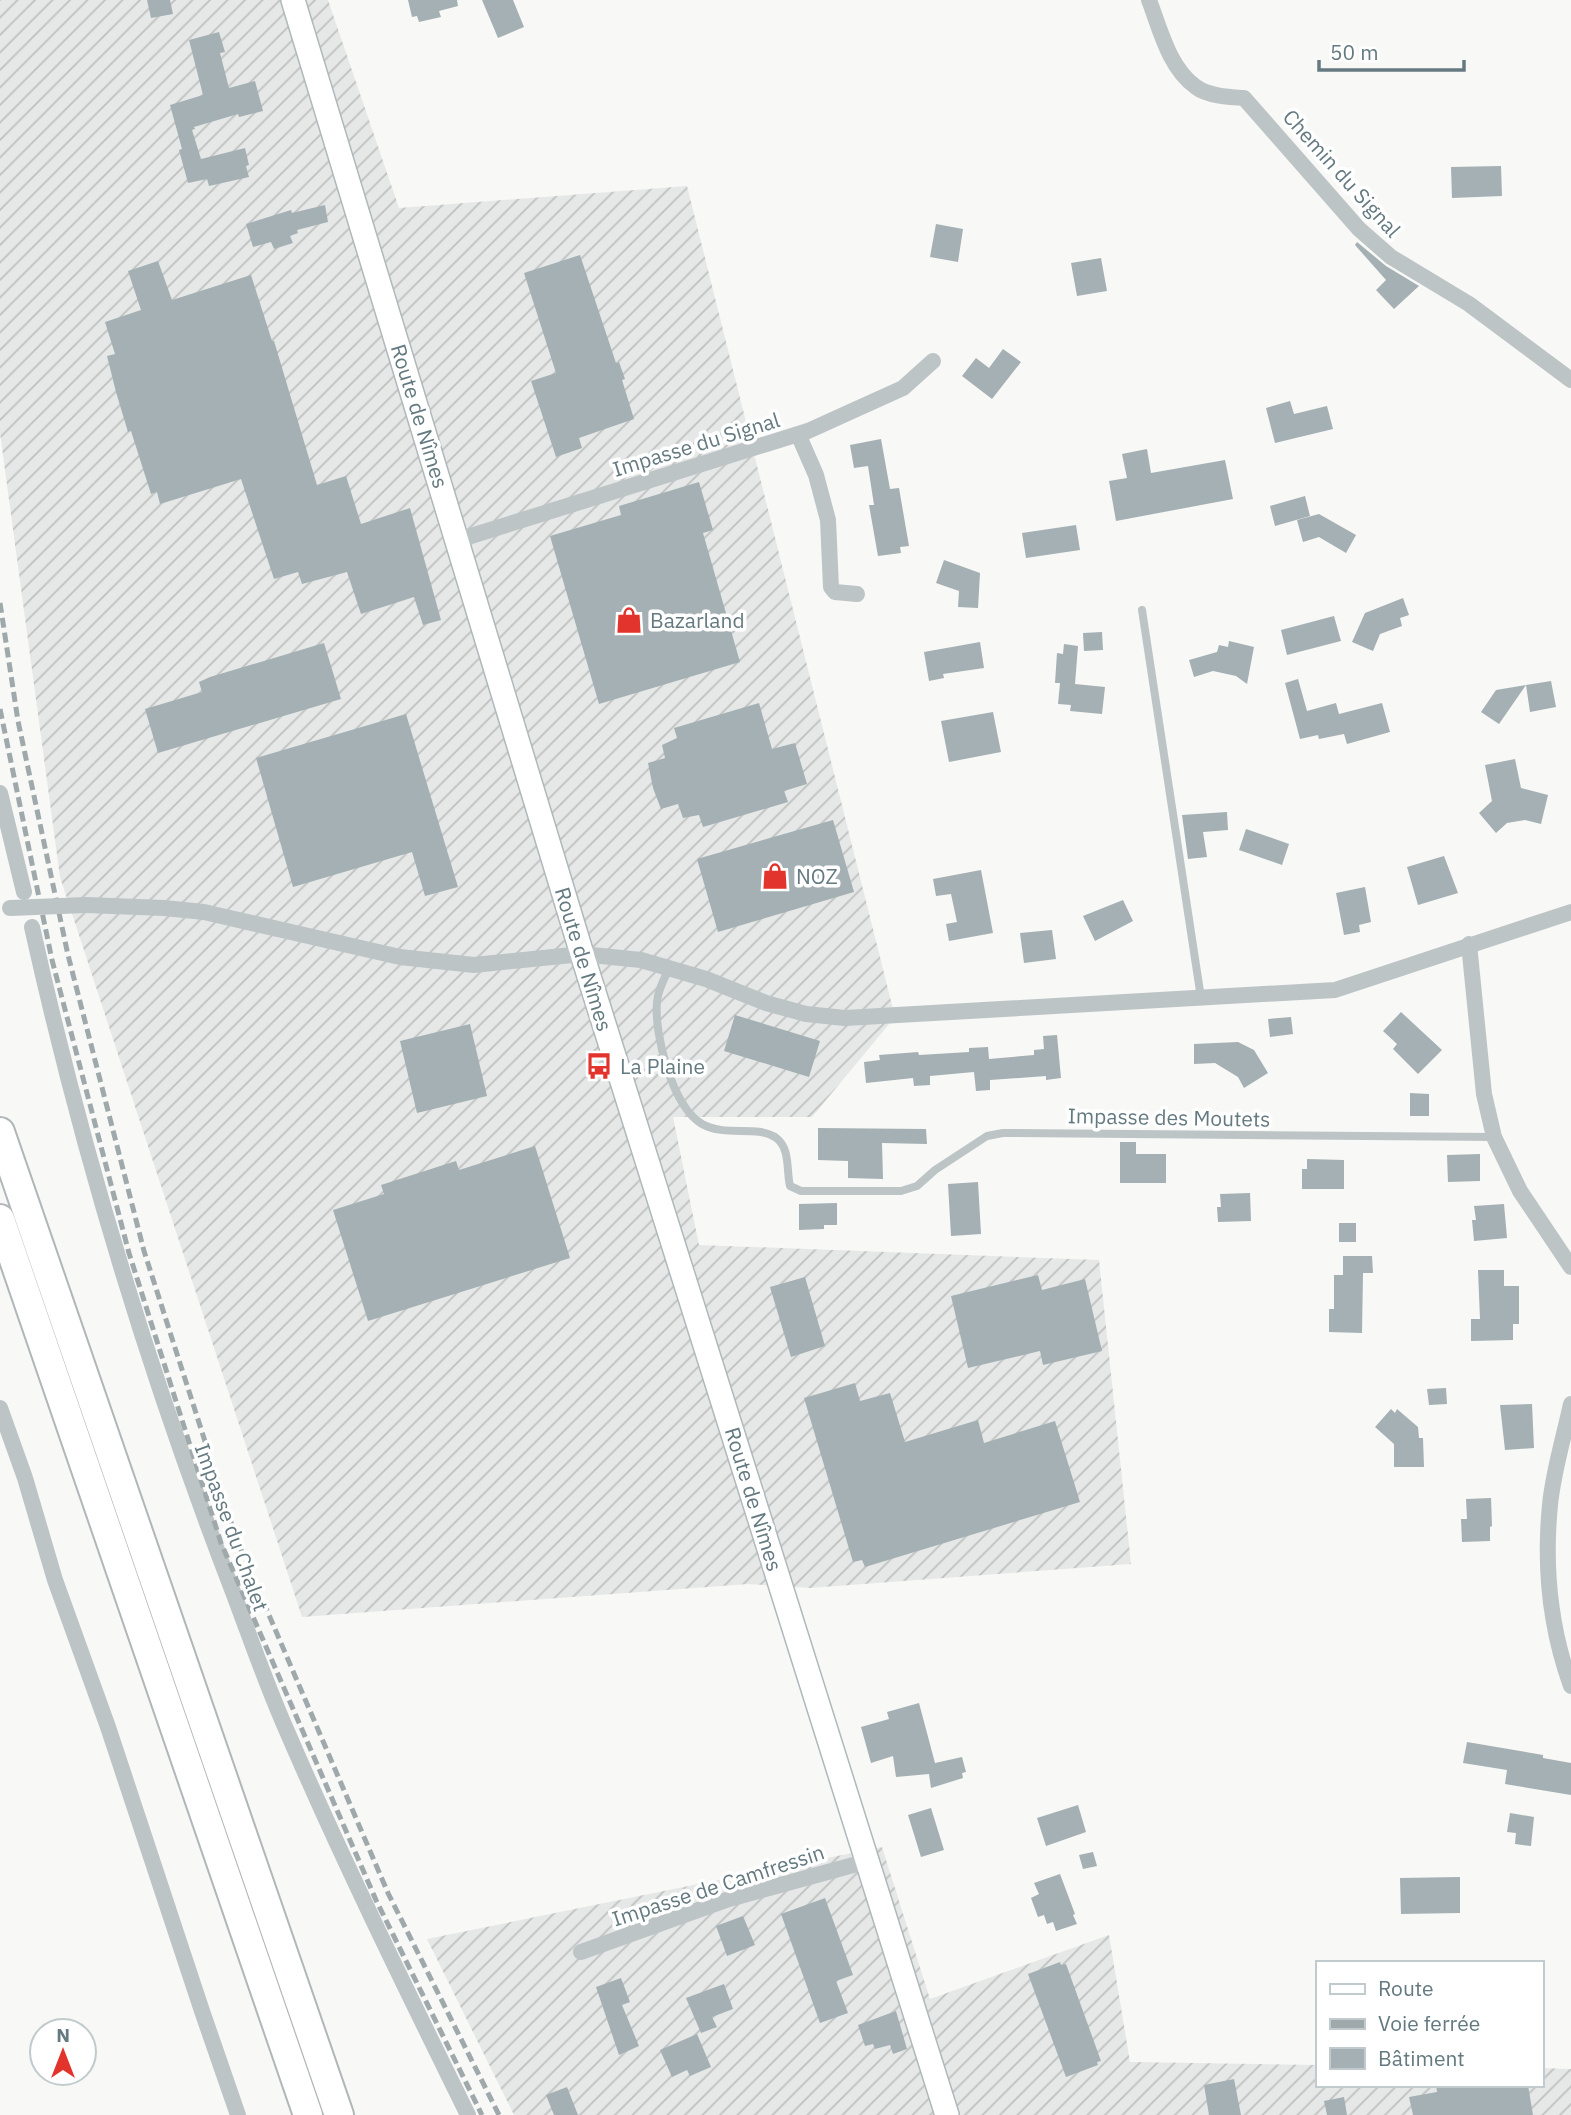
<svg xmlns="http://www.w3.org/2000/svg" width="1571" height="2115" font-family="'IBM Plex Sans',sans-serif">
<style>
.industrial{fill:url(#industrial-furrows)}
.building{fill:#a4b0b3}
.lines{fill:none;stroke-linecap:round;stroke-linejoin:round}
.secondary-casing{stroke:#afb8bb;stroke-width:26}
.highway-casing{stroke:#b1b7b9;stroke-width:32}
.lane{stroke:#bdc4c6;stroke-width:8}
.street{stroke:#bdc4c6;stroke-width:16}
.secondary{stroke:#fff;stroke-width:23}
.highway{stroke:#fff;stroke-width:28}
.rail{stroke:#9fa9ac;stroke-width:5;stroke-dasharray:10 5;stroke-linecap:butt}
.street-bridge{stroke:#bdc4c6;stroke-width:16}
.labels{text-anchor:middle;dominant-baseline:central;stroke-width:7;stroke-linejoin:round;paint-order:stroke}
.street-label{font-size:21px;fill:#647a80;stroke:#fff}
.poi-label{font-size:21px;fill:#647a80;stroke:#fff;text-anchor:start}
</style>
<defs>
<pattern id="industrial-furrows" width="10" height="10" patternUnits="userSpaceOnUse" patternTransform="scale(1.75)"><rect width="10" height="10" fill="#e6e8e7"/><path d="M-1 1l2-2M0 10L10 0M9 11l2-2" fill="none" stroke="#bec1c0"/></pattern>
</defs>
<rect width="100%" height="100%" fill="#f8f8f6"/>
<path class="industrial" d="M0 0H328L399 208 687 186 895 1017 812 1117H673L699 1245 1099 1260 1131 1564 810 1588 748 1584 302 1617 60 877 0 433Z
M882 1847 930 1999 1109 1935 1130 2062 1317 2065V2085H1541V2068L1571 2069V2115H514L427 1939Z"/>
<path class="building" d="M147 0H170L173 14 151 18Z
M408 0H457L458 6 439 11 441 17 419 22 417 16 412 17Z
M482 0H513L524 27 498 38Z
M219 32 225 52 220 53 229 88 255 81 263 111 239 117 238 114 194 127 195 129 192 130 201 159 245 148 249 165 246 166 249 177 209 186 207 179 188 183 179 150 182 149 170 105 203 95 189 40Z
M1501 166 1502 196 1452 198 1451 167Z
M325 205 328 222 297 230 298 233 290 236 293 243 274 249 271 242 253 247 246 224 291 210 292 213Z
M936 224 963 229 958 262 930 257Z
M1357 242 1386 266 1419 286 1394 309 1376 290 1386 280 1355 245Z
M580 255 616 363 619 362 625 379 622 380 634 419 579 438 582 448 556 457 531 381 556 373 524 273Z
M1101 258 1107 291 1077 296 1071 263Z
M158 261 172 300 251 275 272 341H274L317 485 346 476 361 524 410 508 441 620 423 625 414 597 361 614 347 572 302 584 298 572 274 579 241 479 160 504 157 492 151 494 131 431 128 432 116 392 107 356 115 354 105 322 141 310 128 271Z
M1003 349 1021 362 992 399 962 376 976 358 989 368Z
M1290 401 1294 414 1327 406 1333 429 1275 443 1266 408Z
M881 439 890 489 899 488 909 546 900 547 901 553 878 556 869 505H874L868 466 854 468 850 445Z
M1147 449 1151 473 1225 460 1233 499 1116 521 1109 481 1127 478 1122 454Z
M699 482 713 530 703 533 740 662 599 704 550 536 621 515 619 506Z
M1305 496 1310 516 1275 526 1270 506Z
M1319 514 1356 535 1346 553 1319 537 1303 542 1297 520Z
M1076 525 1080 550 1026 558 1022 533Z
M944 560 980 573 978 608 958 607 959 591 936 583Z
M1403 598 1409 615 1400 618 1402 626 1380 634 1373 651 1352 642 1365 613Z
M1334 616 1341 641 1287 655 1281 630Z
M1102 632 1103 650 1084 651 1083 633Z
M1229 641 1254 647 1247 684 1236 676 1213 671 1194 677 1189 660 1217 652 1219 645 1228 647Z
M980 642 984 668 943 674 944 678 929 681 924 652Z
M324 643 341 699 158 753 145 709 202 692 199 682 210 677Z
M1064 644 1078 646 1075 684 1105 687 1102 714 1070 711 1071 705 1058 704 1060 683H1055L1057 653 1063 654Z
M1298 679 1307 711 1336 703 1339 714 1382 703 1390 732 1347 744 1344 734 1319 739 1318 735 1300 739 1285 683Z
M1551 681 1556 707 1530 712 1526 685Z
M1526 685 1499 724 1481 712 1496 690Z
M759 703 772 749 795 743 807 784 784 791 788 802 703 827 699 815 683 818 678 804 661 809 653 788 648 763 665 758 662 745 677 738 674 728Z
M993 712 1001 752 949 762 941 721Z
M406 714 458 887 425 896 412 852 293 887 256 758Z
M1515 759 1521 788 1548 795 1541 824 1525 820 1507 823 1496 833 1479 813 1492 801 1485 765Z
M1227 812 1228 830 1203 832 1207 857 1188 859 1182 815Z
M833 820 854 892 718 932 697 859Z
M1246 829 1289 844 1282 865 1239 850Z
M1444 856 1458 893 1418 905 1407 867Z
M981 870 993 933 949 941 946 924 957 922 951 894 936 896 933 879Z
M1365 887 1371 922 1359 925 1360 932 1344 935 1336 893Z
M1123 900 1133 921 1095 941 1083 916Z
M1052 930 1056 959 1024 963 1020 933Z
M1401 1012 1442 1050 1418 1074 1393 1049 1397 1044 1383 1031Z
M735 1015 820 1041 809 1077 724 1051Z
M1291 1017 1293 1034 1270 1037 1268 1019Z
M470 1024 487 1096 417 1113 400 1041Z
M1057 1035 1061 1078 1046 1080V1076L990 1080V1090L976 1091 974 1072 930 1076V1085L914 1086 913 1078 866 1083 864 1062 880 1060 879 1055 918 1052 919 1055 969 1052V1048L988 1047 989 1059 1034 1055V1050L1044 1049 1043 1036Z
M1238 1042 1254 1050 1268 1073 1244 1088 1238 1077 1215 1063 1194 1064V1044Z
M1410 1093 1429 1094V1116H1410Z
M818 1128 926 1129 927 1144 882 1143 883 1179 848 1178V1161L818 1160Z
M1120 1142H1136V1154H1166V1183H1120Z
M535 1146 570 1258 368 1321 333 1210 384 1194 381 1185 456 1161 459 1170Z
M1480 1154V1181L1448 1182 1447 1155Z
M1307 1159 1344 1160V1189H1302V1169H1307Z
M978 1182 981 1234 951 1236 948 1184Z
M1250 1193 1251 1221 1218 1222 1217 1207H1221L1220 1194Z
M837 1203V1225H824V1229L799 1230V1204Z
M1504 1204 1507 1238 1474 1241 1472 1220H1476L1474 1206Z
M1339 1223H1356V1242H1339Z
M1343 1256H1372L1373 1273H1363L1362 1333 1329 1332V1309H1334V1275H1343Z
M1478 1270H1504V1286H1519V1324H1513V1340L1471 1341V1319H1480Z
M1038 1275 1042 1290 1085 1279 1102 1351 1043 1365 1040 1351 968 1368 951 1296Z
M805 1277 825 1346 791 1357 770 1287Z
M855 1383 860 1401 890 1393 905 1442 978 1420 984 1443 1055 1421 1080 1502 865 1567 862 1560 853 1562 804 1398Z
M1446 1388 1447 1404 1429 1405 1427 1389Z
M1532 1404 1534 1448 1505 1450 1500 1405Z
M1391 1409 1395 1413 1397 1409 1418 1427 1419 1438H1423L1424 1467H1394V1444L1375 1427Z
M1491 1498 1492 1526 1490 1527V1541L1462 1542 1461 1519H1467L1466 1499Z
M919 1703 935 1763 962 1757 966 1772 962 1773 963 1778 931 1788 929 1774 896 1777 893 1756 871 1763 861 1727 889 1719 887 1712Z
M1467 1742 1543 1755V1758L1571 1763V1795L1505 1784 1507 1770 1463 1763Z
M1078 1805 1086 1832 1046 1846 1037 1818Z
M931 1808 944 1850 921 1857 908 1815Z
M1510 1813 1534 1817 1531 1846 1515 1844 1516 1833 1507 1832Z
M1093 1852 1097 1866 1083 1869 1079 1855Z
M1060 1874 1075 1914 1073 1915 1077 1924 1056 1931 1053 1922 1047 1924 1044 1915 1038 1917 1031 1898 1039 1894 1034 1883Z
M1460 1877V1913L1401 1914 1400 1878Z
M825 1898 853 1975 836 1981 848 2013 820 2023 781 1914Z
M743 1916 755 1945 727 1956 716 1926Z
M1060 1962 1061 1965 1066 1964 1101 2061 1097 2062 1098 2065 1066 2077 1028 1974Z
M621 1978 630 2002 622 2005 639 2046 619 2055 596 1987Z
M724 1984 733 2009 712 2017 717 2027 701 2033 686 1998Z
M896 2011 907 2049 893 2054 890 2045 875 2049 873 2044 865 2046 858 2025Z
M697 2034 711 2067 690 2076 687 2070 672 2077 660 2050Z
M1234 2079 1241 2115H1209L1204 2085Z
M1436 2085H1528L1533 2115H1413L1409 2097 1437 2092Z
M567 2087 578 2115H554L546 2095Z
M1344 2097 1347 2115H1327L1324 2101Z"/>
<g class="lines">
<defs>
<path id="secondary" d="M293 0 582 954 947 2115"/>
<path id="highway" d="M0 1132 339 2115
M0 1219 308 2115"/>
</defs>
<use href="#secondary" class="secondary-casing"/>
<use href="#highway" class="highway-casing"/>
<path class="lane" d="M1142 610 1201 998
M670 967C664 978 658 990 657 1002 654 1034 672 1106 702 1124 725 1137 756 1125 775 1137 791 1148 786 1170 790 1186L801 1191H901L917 1186 935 1170 987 1136 1003 1133 1494 1137"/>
<path class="street" d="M1149 0C1160 29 1169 68 1196 87 1208 96 1229 97 1244 98L1359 229 1391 257 1469 304 1571 380
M798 434 816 475 828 520 831 587 835 592 857 594
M458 540 808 431 903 388 933 361
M0 793 24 892
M86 905 164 908 204 912 400 957 474 965 582 954 641 960 706 979 766 1003 806 1014 845 1018 1335 990 1571 912
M32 927C82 1152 150 1377 233 1592 250 1637 266 1684 286 1729 342 1859 405 1987 468 2115
M1469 944 1484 1094 1494 1137 1520 1191 1571 1267
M1571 1404C1564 1437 1553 1472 1550 1505 1544 1566 1550 1628 1571 1686
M0 1408 25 1478 55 1580 108 1727 202 2011 238 2115
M581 1952 729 1899 868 1861"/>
<use href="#secondary" class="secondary"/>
<use href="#highway" class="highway"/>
<path class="rail" d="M0 603 18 721 68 955 144 1251 236 1538 388 1893 499 2115
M0 709 52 960 129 1253 221 1543 376 1900 482 2115"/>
<path class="street-bridge" d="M10 908 86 905"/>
</g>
<defs>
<symbol id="shop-bare" viewBox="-9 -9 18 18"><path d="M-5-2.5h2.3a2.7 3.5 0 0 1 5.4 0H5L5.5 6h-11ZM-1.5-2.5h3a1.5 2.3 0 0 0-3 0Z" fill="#e2342c" stroke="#fff" stroke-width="2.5" paint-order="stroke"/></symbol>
<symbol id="bus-bare" viewBox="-9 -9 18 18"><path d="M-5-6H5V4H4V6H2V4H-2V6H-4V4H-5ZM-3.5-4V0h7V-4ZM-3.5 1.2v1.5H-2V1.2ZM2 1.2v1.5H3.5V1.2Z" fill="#e2342c" stroke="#fff" stroke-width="2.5" paint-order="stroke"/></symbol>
</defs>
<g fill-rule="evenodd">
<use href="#shop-bare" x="610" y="601" width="38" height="38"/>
<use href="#shop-bare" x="756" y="857" width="38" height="38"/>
<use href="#bus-bare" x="580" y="1047" width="38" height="38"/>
</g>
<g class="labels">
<g class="street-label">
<text transform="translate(1342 173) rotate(48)">Chemin du Signal</text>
<text transform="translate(420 416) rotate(73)">Route de Nîmes</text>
<text transform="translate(696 444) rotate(-17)">Impasse du Signal</text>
<text transform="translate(584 959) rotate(73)">Route de Nîmes</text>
<text transform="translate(1169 1117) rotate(1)">Impasse des Moutets</text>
<text transform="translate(754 1499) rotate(73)">Route de Nîmes</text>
<text transform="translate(232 1527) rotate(70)">Impasse du Chalet</text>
<text transform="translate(718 1885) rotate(-18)">Impasse de Camfressin</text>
</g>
<g class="poi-label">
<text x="650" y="620">Bazarland</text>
<text x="796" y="876">NOZ</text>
<text x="620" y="1066">La Plaine</text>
</g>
</g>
<rect x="1316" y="1961" width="228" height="126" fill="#ffffff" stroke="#c1cacc" stroke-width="2"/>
<rect x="1330" y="1984" width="35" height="10" fill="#ffffff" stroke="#c1cacc" stroke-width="2"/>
<text x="1378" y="1996" font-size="21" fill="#647a80">Route</text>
<rect x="1330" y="2019" width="35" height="10" fill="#9fa9ac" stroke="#c1cacc" stroke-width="2"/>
<text x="1378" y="2031" font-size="21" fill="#647a80">Voie ferrée</text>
<rect x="1330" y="2048" width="35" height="21" fill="#a4b0b3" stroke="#c1cacc" stroke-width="2"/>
<text x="1378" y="2066" font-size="21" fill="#647a80">Bâtiment</text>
<g transform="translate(63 2052)"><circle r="33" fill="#ffffff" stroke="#c1cacc" stroke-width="2"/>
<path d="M0-5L12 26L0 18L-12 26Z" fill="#e2342c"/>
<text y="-10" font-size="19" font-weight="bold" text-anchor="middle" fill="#647a80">N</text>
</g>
<path d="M1319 60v10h145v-10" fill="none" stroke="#647a80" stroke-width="3.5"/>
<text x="1330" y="60" font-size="21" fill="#647a80" stroke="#ffffff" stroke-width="5" paint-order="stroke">50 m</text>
</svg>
